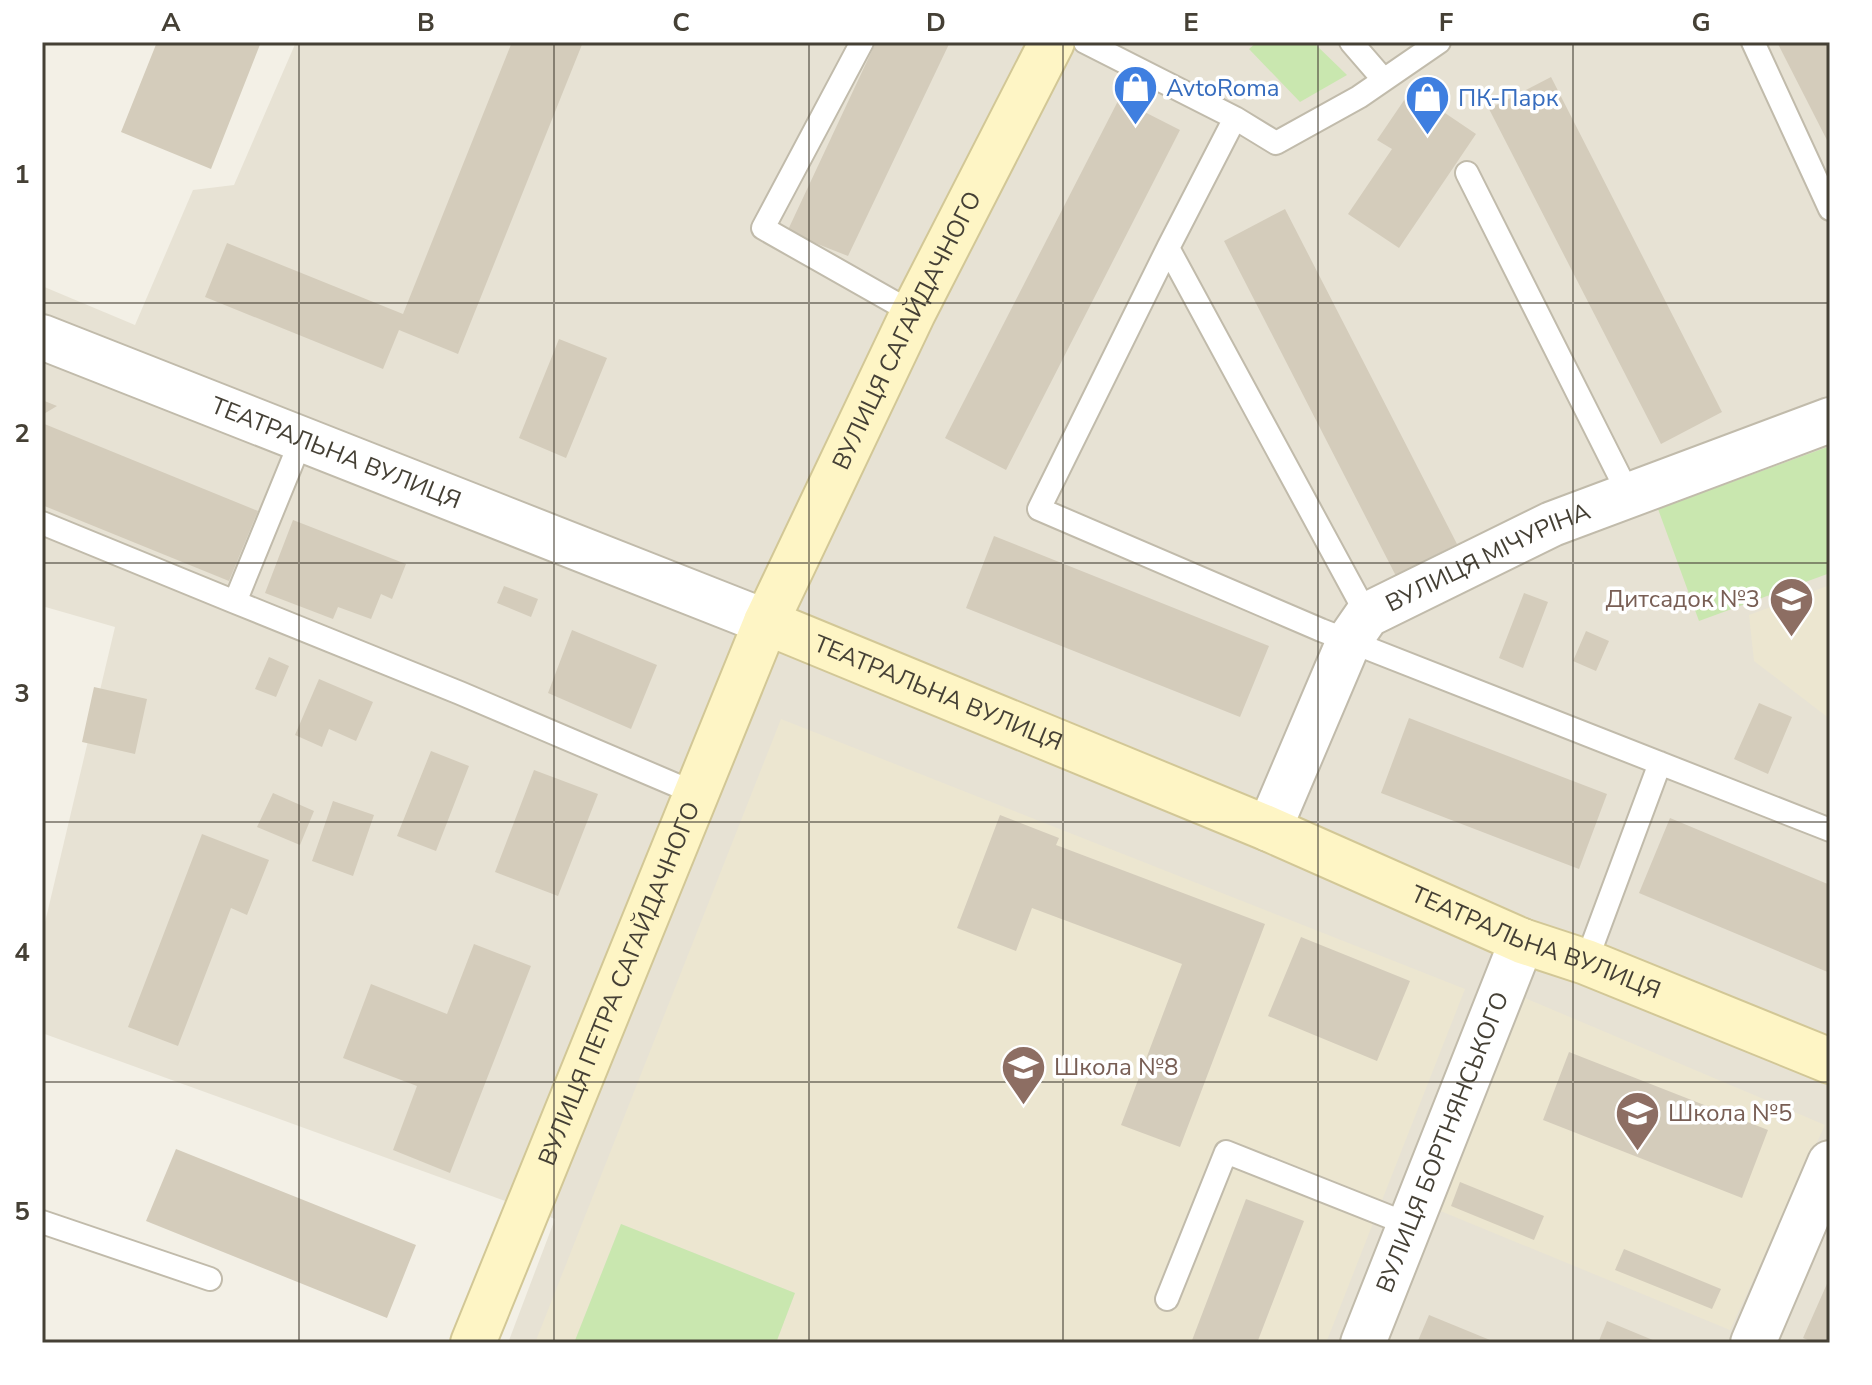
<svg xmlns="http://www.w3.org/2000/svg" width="1872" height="1385" font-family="'Nunito Sans',sans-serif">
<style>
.residential{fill:#e7e2d4}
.education{fill:#ece6d0}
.green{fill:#c9e7af}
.building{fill:#d4ccbb}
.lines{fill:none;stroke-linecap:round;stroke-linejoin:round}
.lane-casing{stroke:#c1bbab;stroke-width:26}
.street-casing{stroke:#c1bbab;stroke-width:48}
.secondary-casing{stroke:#d2c796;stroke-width:48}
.lane{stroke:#fff;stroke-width:22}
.street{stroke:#fff;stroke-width:44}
.secondary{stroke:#fef5c5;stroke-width:44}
.grid{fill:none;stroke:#454035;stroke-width:2;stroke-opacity:0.55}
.labels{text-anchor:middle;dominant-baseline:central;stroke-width:7;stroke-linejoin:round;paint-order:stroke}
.shop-label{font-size:24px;fill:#366cbe;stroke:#fff;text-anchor:start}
.street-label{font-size:24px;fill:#454035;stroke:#fff}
.education-label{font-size:24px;fill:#785e54;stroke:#fff;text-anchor:start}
.neatline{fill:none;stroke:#454035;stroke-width:3}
.grid-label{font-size:26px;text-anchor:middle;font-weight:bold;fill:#454035}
</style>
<rect width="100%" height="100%" fill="#f3f0e6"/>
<path class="residential" d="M296 42H1830V1343H508L555 1219 42 1033V935L115 627 42 606V286L135 325 193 190 234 185Z"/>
<path class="education" d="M1830 585V719L1754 661 1749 615Z
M781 719 1465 989 1326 1343H776L795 1293 621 1224 574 1343H535Z
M1525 998 1825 1125 1730 1330 1438 1210Z"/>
<path class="green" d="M1257 42H1313L1347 75 1300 102 1249 49Z
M1830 446V573L1699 621 1658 509Z
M621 1224 795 1293 776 1343H574Z"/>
<path class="building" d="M157 42H261L211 169 121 132Z
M512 42H583L458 354 399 330 383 369 205 297 227 243 403 314Z
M876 42H950L848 256 787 232Z
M1777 42H1830V146Z
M1551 77 1722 412 1661 444 1489 109Z
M1411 90 1476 134 1399 248 1348 214 1392 149 1377 140Z
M1119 99 1180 130 1006 470 945 438Z
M1285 209 1457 544 1396 576 1224 241Z
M559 339 607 358 566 458 519 438Z
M42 400 57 406 42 415Z
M42 423 258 511 229 581 42 505Z
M293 520 406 564 392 599 381 594 371 619 338 607 333 619 265 593Z
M994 536 1269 646 1240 717 966 608Z
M504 586 538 599 531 617 497 603Z
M1524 593 1548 602 1523 668 1499 658Z
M572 630 657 665 631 729 548 693Z
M1586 631 1609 641 1596 671 1573 661Z
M269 657 289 666 276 697 255 689Z
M319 679 373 702 356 741 329 729 322 747 295 735Z
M94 687 147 699 135 754 82 742Z
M1759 703 1792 717 1768 774 1734 759Z
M1409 718 1607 794 1579 869 1381 793Z
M431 751 469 766 436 851 397 836Z
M534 770 598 794 558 896 495 872Z
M273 793 314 811 300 845 257 827Z
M333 801 374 815 353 876 312 861Z
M1000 815 1059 838 1056 845 1265 924 1180 1147 1121 1125 1182 964 1032 908 1016 951 957 928Z
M1670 818 1830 885V973L1639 893Z
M202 834 269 860 247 915 231 908 178 1046 128 1027Z
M1301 937 1410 981 1377 1061 1268 1016Z
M474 944 531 966 450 1173 393 1150 417 1086 343 1058 371 984 447 1014Z
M1569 1052 1768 1130 1742 1198 1543 1120Z
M176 1149 416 1245 387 1318 146 1221Z
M1460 1182 1544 1216 1534 1240 1451 1206Z
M1246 1199 1304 1221 1257 1343H1191Z
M1624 1249 1721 1289 1712 1309 1615 1270Z
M1830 1277V1343H1815L1803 1338Z
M1429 1315 1490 1340 1489 1343H1417Z
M1607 1321 1660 1343H1598Z"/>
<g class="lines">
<defs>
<path id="lane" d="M862 42 763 228 913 313
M1085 42 1235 118 1276 143 1359 97 1439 42
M1351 42 1383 79
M1753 42 1830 209
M1235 118 1168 248 1367 615
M1467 173 1629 495
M1168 248 1039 509 1321 630 1830 830
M42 523 235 602 302 438
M235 602 460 693 697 794
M1586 962 1660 763
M42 1222 210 1279
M1167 1299 1226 1152 1410 1225"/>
<g id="street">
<path id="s1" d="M42 337 766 622"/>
<path id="s2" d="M1269 829 1349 641 1367 615 1552 524 1830 420"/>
<path id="s3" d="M1363 1343 1522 941"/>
<path d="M1753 1343 1830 1163"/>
</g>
<g id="secondary">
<path id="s4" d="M766 622 1269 829 1522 941 1586 962 1830 1061"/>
<path id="s5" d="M473 1343 766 622 913 313 1052 42"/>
</g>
</defs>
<use href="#lane" class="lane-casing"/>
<use href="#street" class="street-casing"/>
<use href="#secondary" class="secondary-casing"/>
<use href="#lane" class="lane"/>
<use href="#street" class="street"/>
<use href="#secondary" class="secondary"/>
</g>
<path class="grid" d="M299 42V1343M554 42V1343M809 42V1343M1063 42V1343M1318 42V1343M1573 42V1343M42 303H1830M42 563H1830M42 822H1830M42 1082H1830"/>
<defs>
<symbol id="shop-pin" viewBox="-11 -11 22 30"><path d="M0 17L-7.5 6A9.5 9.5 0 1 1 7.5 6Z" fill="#3f7fe0" stroke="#fff"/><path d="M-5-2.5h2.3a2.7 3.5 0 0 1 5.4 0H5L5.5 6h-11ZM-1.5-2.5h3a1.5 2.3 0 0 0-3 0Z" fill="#fff"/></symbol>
<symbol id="school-pin" viewBox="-11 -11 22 30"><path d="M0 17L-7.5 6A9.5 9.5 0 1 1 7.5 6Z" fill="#8d6e63" stroke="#fff"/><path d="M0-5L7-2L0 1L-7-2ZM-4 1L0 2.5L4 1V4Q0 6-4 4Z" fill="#fff"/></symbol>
</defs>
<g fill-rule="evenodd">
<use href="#shop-pin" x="1110" y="62" width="51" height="69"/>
<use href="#shop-pin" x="1402" y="72" width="51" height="69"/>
<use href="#school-pin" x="1766" y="574" width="51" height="69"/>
<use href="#school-pin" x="998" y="1042" width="51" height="69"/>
<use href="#school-pin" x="1612" y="1088" width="51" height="69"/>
</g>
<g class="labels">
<g class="shop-label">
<text x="1166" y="88">AvtoRoma</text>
<text x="1458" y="98">ПК-Парк</text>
</g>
<g class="street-label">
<text stroke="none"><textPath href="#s5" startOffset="1102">ВУЛИЦЯ САГАЙДАЧНОГО</textPath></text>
<text stroke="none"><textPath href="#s1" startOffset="316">ТЕАТРАЛЬНА ВУЛИЦЯ</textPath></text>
<text stroke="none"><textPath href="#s2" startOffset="370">ВУЛИЦЯ МІЧУРІНА</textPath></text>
<text stroke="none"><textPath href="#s4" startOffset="186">ТЕАТРАЛЬНА ВУЛИЦЯ</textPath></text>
<text stroke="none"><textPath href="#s4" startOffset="834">ТЕАТРАЛЬНА ВУЛИЦЯ</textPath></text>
<text stroke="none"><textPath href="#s5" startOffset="388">ВУЛИЦЯ ПЕТРА САГАЙДАЧНОГО</textPath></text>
<text stroke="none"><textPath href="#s3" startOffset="216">ВУЛИЦЯ БОРТНЯНСЬКОГО</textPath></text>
</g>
<g class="education-label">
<text x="1760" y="599" text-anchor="end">Дитсадок №3</text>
<text x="1054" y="1067">Школа №8</text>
<text x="1668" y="1113">Школа №5</text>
</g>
</g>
<rect width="1872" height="1385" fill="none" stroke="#ffffff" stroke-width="88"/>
<rect x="44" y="44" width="1784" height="1297" class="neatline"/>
<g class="grid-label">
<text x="171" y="31">A</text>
<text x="426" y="31">B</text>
<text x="681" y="31">C</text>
<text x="936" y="31">D</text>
<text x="1191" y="31">E</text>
<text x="1446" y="31">F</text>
<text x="1701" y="31">G</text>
<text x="22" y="183">1</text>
<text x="22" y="442">2</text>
<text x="22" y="702">3</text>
<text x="22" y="961">4</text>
<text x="22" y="1220">5</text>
</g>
</svg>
